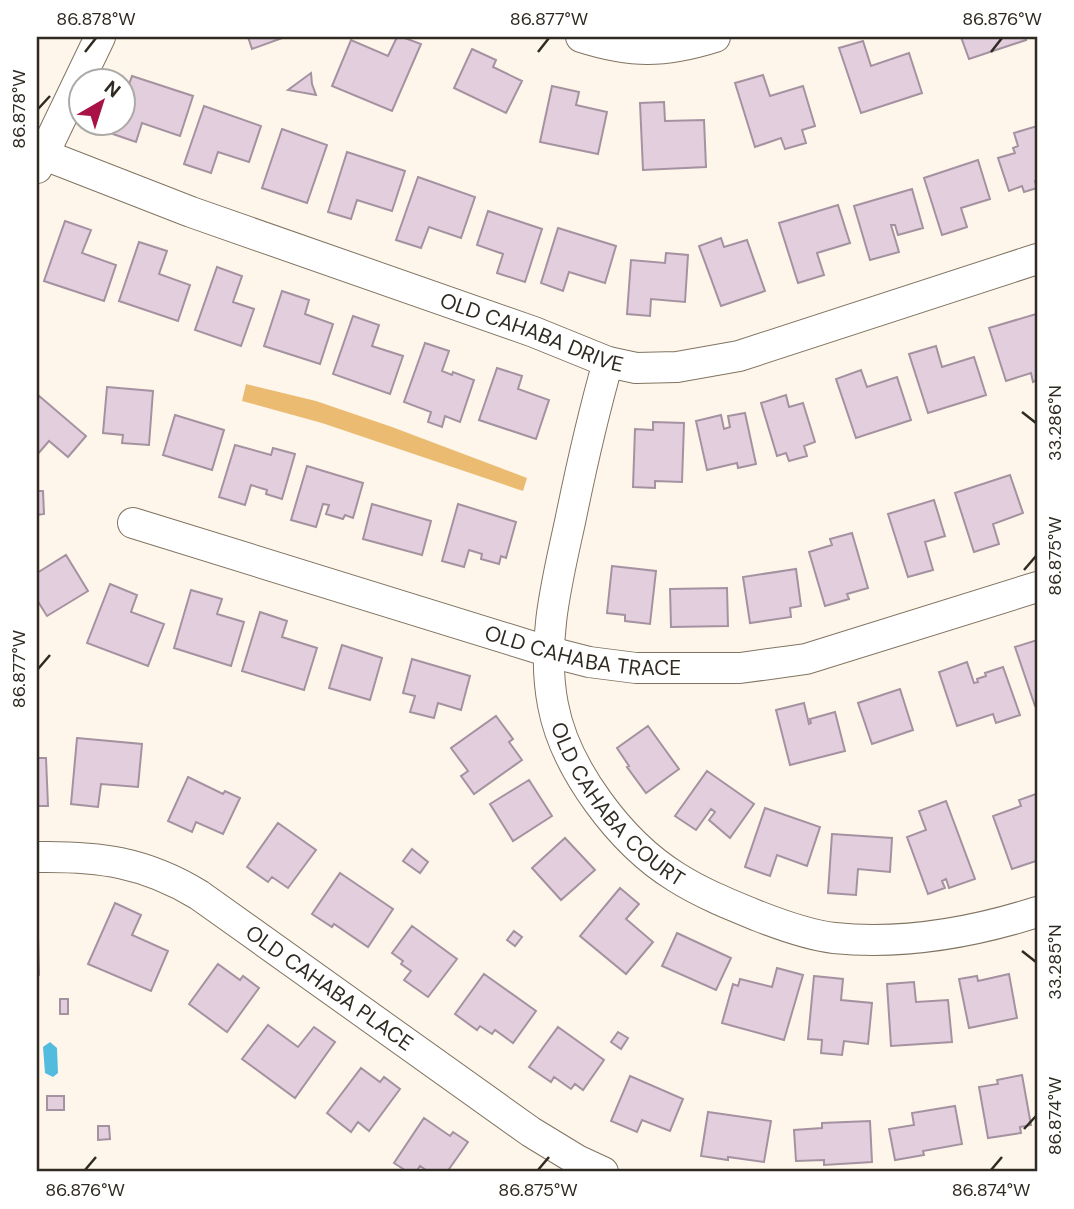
<svg xmlns="http://www.w3.org/2000/svg" width="1074" height="1209" font-family="'DM Sans',sans-serif">
<style>
.forest{fill:#ecbb72}
.water{fill:#53bbde}
.building{fill:#e3cede;stroke:#a592a1;stroke-width:2}
.lines{fill:none;stroke-linecap:round;stroke-linejoin:round}
.minor-casing{stroke:#817462;stroke-width:32}
.minor{stroke:#fff;stroke-width:30}
.ticks{fill:none;stroke:#2f2a22;stroke-width:2.5}
.labels{text-anchor:middle;dominant-baseline:central;stroke-width:5;stroke-linejoin:round;paint-order:stroke}
.street-label{font-size:21px;fill:#2f2a22;stroke:#fff}
.neatline{fill:none;stroke:#2f2a22;stroke-width:2.5}
.ticks-label{font-size:18px;text-anchor:middle;fill:#2f2a22}
</style>
<rect width="100%" height="100%" fill="#fef6ea"/>
<path class="forest" d="M246 384 316 401 392 427 527 478 523 491 322 423 242 401Z"/>
<path class="water" d="M50 1042 57 1048 58 1073 53 1077 45 1073 43 1047Z"/>
<path class="building" d="M248 37H285L252 49Z
M397 37H402L421 44 392 111 332 86 351 40 388 56Z
M961 37H1025L1026 40 969 59Z
M863 41 871 66 909 53 922 93 861 113 839 48Z
M472 49 496 60 493 67 522 81 506 113 454 88Z
M311 73 312 84 316 95 288 90Z
M763 75 770 96 803 86 815 126 802 130 806 143 785 149 781 138 755 147 735 83Z
M132 76 193 96 180 136 142 123 136 142 113 134 116 122H122V104Z
M552 86 579 92 576 105 607 112 598 154 540 142Z
M664 102 665 121 704 120 706 167 643 170 640 103Z
M204 106 261 126 249 162 218 152 211 173 184 164Z
M1037 126V180L1035 181 1037 188 1024 192 1022 186 1009 191 998 158 1015 153 1013 148 1018 146 1014 133Z
M282 129 327 145 307 203 262 188Z
M347 152 405 171 392 211 357 200 351 219 328 212Z
M978 160 990 199 961 208 967 227 942 235 924 178Z
M418 177 475 197 461 238 429 227 421 248 396 240Z
M912 189 923 228 898 235 895 225H891L899 252 870 260 854 206Z
M838 205 850 243 817 253 824 275 798 283 779 223Z
M488 211 542 229 525 282 497 273 503 254 477 245Z
M65 221 91 230 82 253 116 265 104 301 44 281Z
M558 228 616 246 605 283 569 272 563 291 541 283Z
M721 238 724 247 747 240 765 291 721 306 699 246Z
M139 242 167 251 159 274 190 285 178 321 119 301Z
M666 253 688 255 685 302 651 299 650 316 627 314 631 260 665 263Z
M217 267 242 276 233 302 254 309 241 346 195 330Z
M282 291 309 300 305 314 333 324 320 364 264 346Z
M1036 314 1037 380 1033 382 1031 373 1006 381 989 328Z
M353 316 379 325 372 346 403 356 390 394 333 374Z
M425 343 449 351 442 371 452 375 453 372 474 380 460 422 445 416 442 427 428 422 431 412 404 402Z
M936 346 942 367 974 357 986 395 928 413 909 354Z
M497 368 522 376 518 389 549 400 536 439 479 420Z
M861 370 867 387 897 377 911 420 856 438 836 379Z
M107 387 153 391 149 445 122 443 123 435 103 433Z
M38 395 86 436 68 457 49 441 37 455Z
M786 395 789 407 803 403 815 442 804 446 807 456 789 461 786 453 777 456 761 403Z
M745 413 756 464 738 468 737 463 707 470 696 421 721 415 724 429 730 427 728 416Z
M175 415 224 430 212 470 163 455Z
M653 422 684 423 682 482 655 481V488L633 487 635 429 653 430Z
M235 445 271 455 273 448 295 454 282 499 266 494 267 490 251 485 245 505 219 497Z
M307 466 363 483 353 518 345 515 343 519 326 514 329 505 323 504 316 527 291 520Z
M1010 475 1023 513 993 524 999 544 974 552 955 493Z
M37 491H43L44 514 37 515Z
M934 500 945 536 925 542 933 570 908 577 888 514Z
M372 504 431 521 422 555 363 539Z
M458 504 516 522 506 558 501 556 499 564 481 559 482 554 469 550 464 567 442 561Z
M852 533 868 588 847 594 849 599 825 606 809 552 832 545 830 539Z
M66 555 88 591 47 616 37 600V573Z
M612 566 656 571 650 624 625 621V615L607 613Z
M796 569 801 606 790 608 791 617 750 623 743 577Z
M110 584 137 595 131 612 164 624 148 666 87 643Z
M727 588 728 626 671 627 670 589Z
M191 590 222 599 217 614 244 622 231 666 174 648Z
M260 612 287 621 282 637 317 648 304 690 242 671Z
M1037 640V706H1035L1015 647Z
M342 645 382 658 370 700 329 688Z
M412 659 470 676 461 710 438 703 434 718 410 712 415 696 403 693Z
M967 662 974 683 978 682 977 679 986 676 985 673 1003 667 1020 715 996 723 993 714 957 726 939 672Z
M900 689 913 730 872 744 858 703Z
M804 703 809 724 811 723 810 719 835 712 845 751 790 765 776 710Z
M496 716 513 739 509 742 522 760 474 794 461 776 468 771 451 748Z
M648 726 679 769 646 793 627 767 629 766 617 748Z
M77 738 142 744 138 787 101 784 98 807 71 804Z
M37 758H46L48 806H37Z
M707 771 754 804 730 838 709 820 715 812 711 809 696 830 675 816Z
M188 777 223 794 225 791 240 798 223 834 196 822 192 832 168 821Z
M529 780 552 816 513 841 490 804Z
M1036 794V861L1012 869 993 816 1021 806 1019 800Z
M946 801 975 879 949 888 946 879 942 881 945 888 928 894 907 837 926 830 919 811Z
M765 808 820 827 807 866 777 855 770 876 745 867Z
M278 823 316 850 288 888 272 877 268 882 247 867Z
M832 834 892 838 890 872 858 869 856 895 828 893Z
M565 838 595 870 561 900 532 868Z
M412 849 428 862 420 873 403 861Z
M340 873 393 909 368 947 334 924 332 927 312 914Z
M620 888 639 904 626 919 653 942 626 974 580 936Z
M37 898 39 975 37 976Z
M115 903 141 915 132 935 168 951 151 991 88 964Z
M412 926 457 959 428 997 404 980 411 971 401 964 403 961 392 953Z
M514 931 522 937 515 946 507 940Z
M677 933 731 958 716 990 662 966Z
M218 964 240 980 243 976 259 988 227 1032 189 1004Z
M777 968 803 975 784 1040 722 1023 733 984 738 986 740 979 772 987Z
M484 974 536 1011 513 1043 495 1030 492 1034 480 1026 477 1030 455 1014Z
M1009 974 1017 1018 969 1028 959 979 977 976 978 981Z
M814 976 843 979 841 1000 872 1003 868 1044 844 1041 842 1055 821 1053 822 1040 808 1039Z
M914 982 916 1002 948 1000 952 1042 891 1046 887 984Z
M60 999H68V1014H60Z
M268 1025 298 1047 314 1027 335 1042 295 1098 242 1059Z
M558 1027 604 1060 583 1090 575 1084 571 1089 554 1077 551 1082 529 1067Z
M618 1032 628 1038 621 1049 611 1042Z
M361 1068 380 1082 384 1077 400 1089 369 1131 358 1122 351 1132 327 1113Z
M1022 1075 1031 1125 1020 1127 1021 1133 988 1138 979 1087 998 1084 997 1080Z
M630 1076 683 1099 670 1131 642 1120 637 1132 611 1121Z
M47 1096H64V1110H47Z
M955 1106 962 1144 923 1151 924 1155 895 1160 889 1129 914 1125 912 1113Z
M708 1112 771 1121 764 1162 728 1157V1160L701 1156Z
M424 1118 450 1136 453 1132 468 1142 447 1172H429L420 1166 416 1172H408L394 1163Z
M870 1121 872 1162 824 1165V1160L796 1161 794 1130 822 1128V1123Z
M98 1126H109L110 1139 98 1140Z"/>
<g class="lines">
<defs>
<g id="minor">
<path d="M581 37C631 53 664 53 715 37"/>
<path id="s1" d="M37 152 191 212 534 332 608 362 636 368 677 367 739 356 1037 259"/>
<path d="M37 168 100 37"/>
<path id="s2" d="M608 362C593 415 581 468 570 522 557 581 541 644 553 705 565 769 621 843 676 877 701 893 731 905 758 916 781 925 808 935 834 938 903 945 971 933 1037 912"/>
<path id="s3" d="M133 523 550 652 589 662 636 668H740L806 659 1037 587"/>
<path id="s4" d="M37 857C99 856 145 862 199 895L531 1132 577 1160 603 1172"/>
</g>
</defs>
<use href="#minor" class="minor-casing"/>
<use href="#minor" class="minor"/>
</g>
<path class="ticks" d="M85 52 96 38M538 52 549 38M991 52 1002 38M38 109 50 96M1022 412 1036 423M1024 570 1036 556M38 669 50 655M1022 951 1036 962M1024 1129 1036 1116M85 1170 96 1157M538 1170 549 1157M991 1170 1002 1157"/>
<g class="labels">
<g class="street-label">
<text stroke="none"><textPath href="#s1" startOffset="527">OLD CAHABA DRIVE</textPath></text>
<text stroke="none"><textPath href="#s3" startOffset="469">OLD CAHABA TRACE</textPath></text>
<text stroke="none"><textPath href="#s2" startOffset="471">OLD CAHABA COURT</textPath></text>
<text stroke="none"><textPath href="#s4" startOffset="329">OLD CAHABA PLACE</textPath></text>
</g>
</g>
<rect width="1074" height="1209" fill="none" stroke="#ffffff" stroke-width="77"/>
<g transform="translate(102 102) rotate(39)"><circle r="33" fill="#ffffff" stroke="#acaaa7" stroke-width="2"/>
<path d="M0-5L12 26L0 18L-12 26Z" fill="#a81247"/>
<text y="-10" font-size="19" font-weight="bold" text-anchor="middle" fill="#2f2a22">N</text>
</g>
<rect x="38" y="38" width="998" height="1132" class="neatline"/>
<g class="ticks-label">
<text x="96" y="25">86.878°W</text>
<text x="549" y="25">86.877°W</text>
<text x="1002" y="25">86.876°W</text>
<text transform="translate(19 109) rotate(-90)" y="6">86.878°W</text>
<text transform="translate(1055 423) rotate(-90)" y="6">33.286°N</text>
<text transform="translate(1055 556) rotate(-90)" y="6">86.875°W</text>
<text transform="translate(19 669) rotate(-90)" y="6">86.877°W</text>
<text transform="translate(1055 962) rotate(-90)" y="6">33.285°N</text>
<text transform="translate(1055 1116) rotate(-90)" y="6">86.874°W</text>
<text x="85" y="1196">86.876°W</text>
<text x="538" y="1196">86.875°W</text>
<text x="991" y="1196">86.874°W</text>
</g>
</svg>
